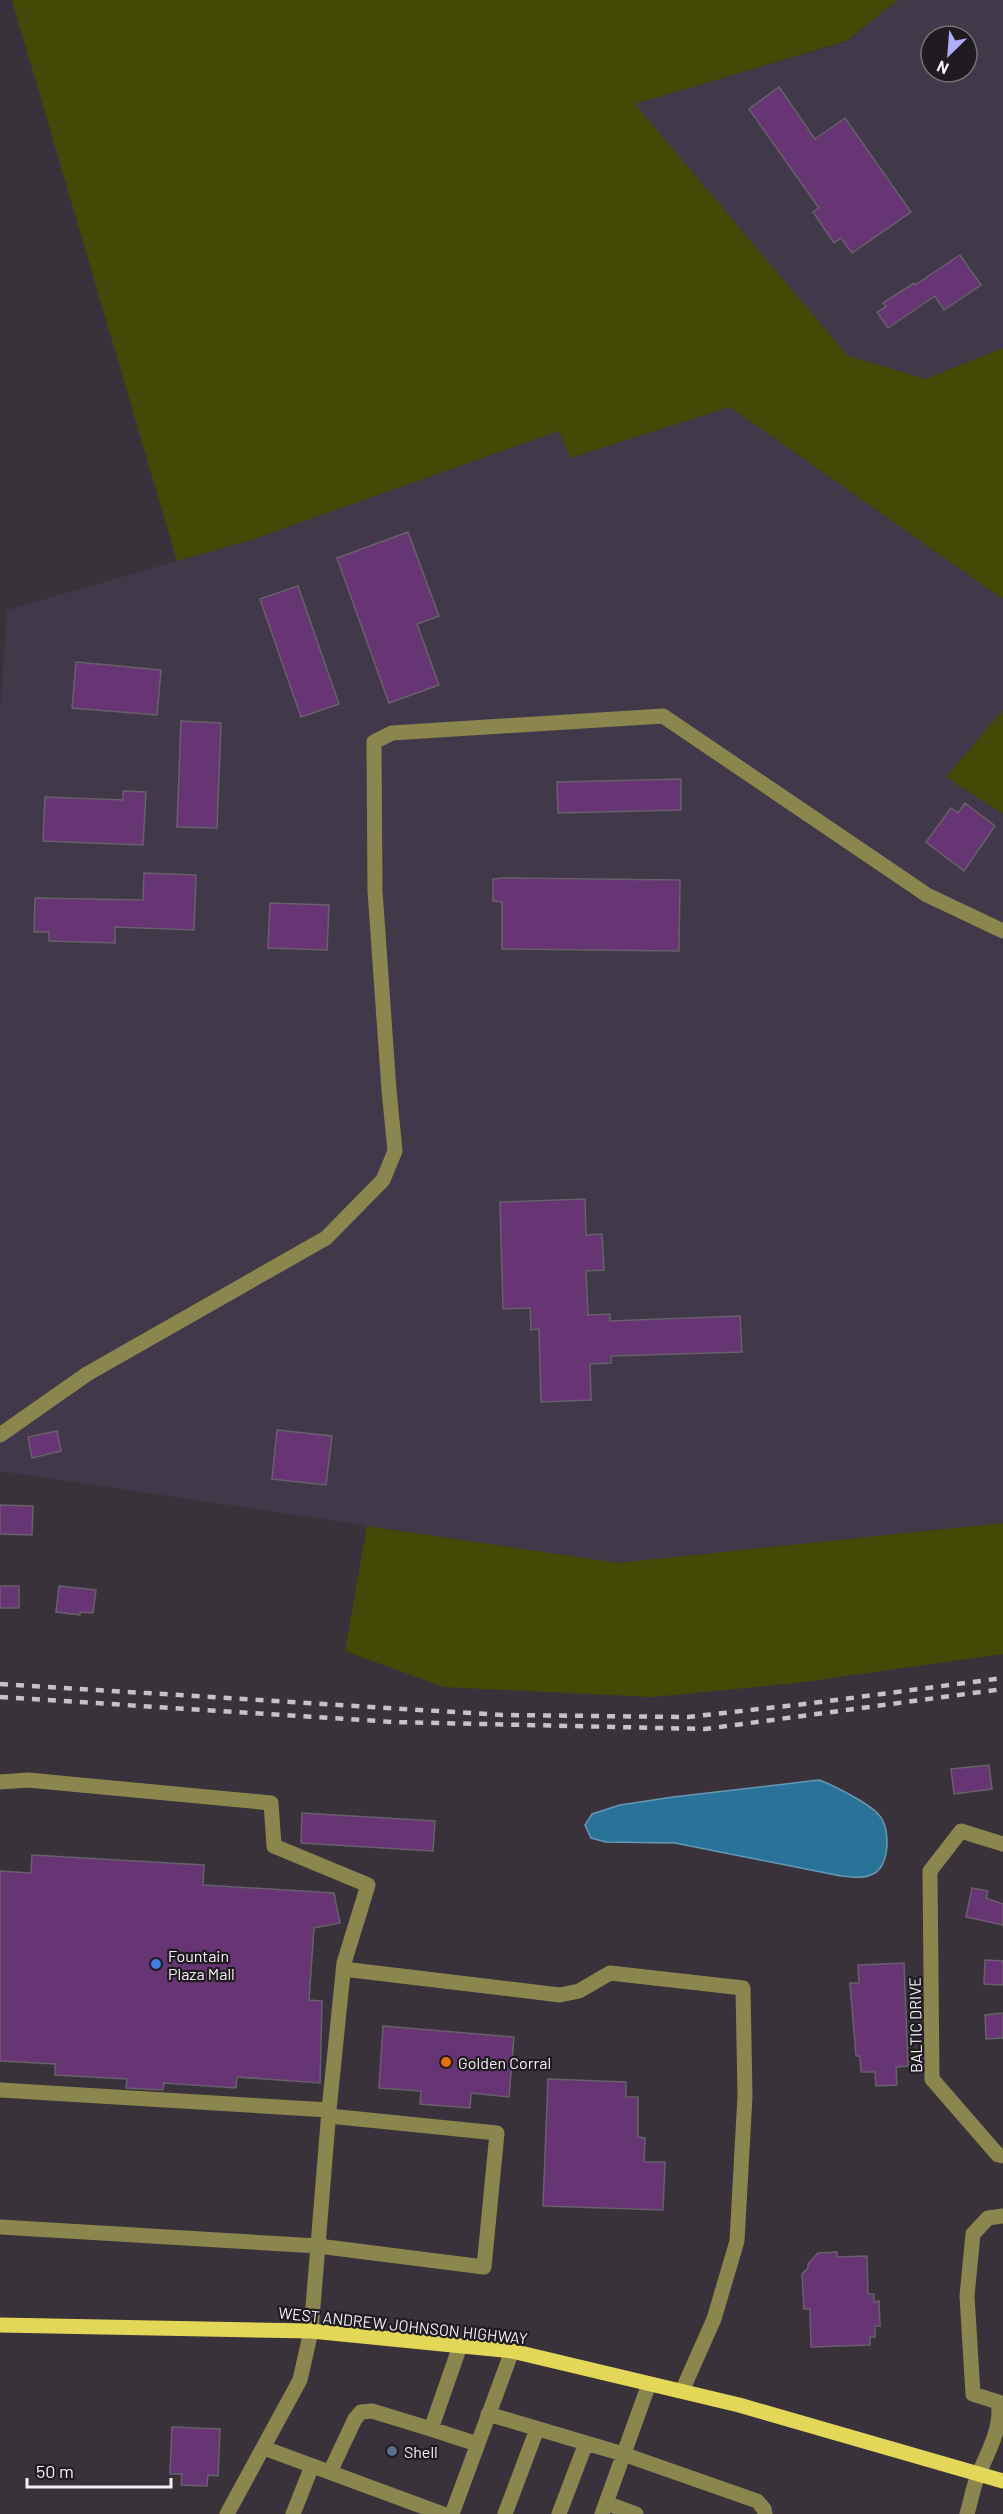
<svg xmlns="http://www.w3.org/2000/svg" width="1003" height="2514" font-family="Barlow,sans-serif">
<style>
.industrial{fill:#413949;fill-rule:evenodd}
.green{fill:#444a06}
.water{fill:#297398;stroke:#6698b4;stroke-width:1.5}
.building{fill:#673574;stroke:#68606a;stroke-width:1.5}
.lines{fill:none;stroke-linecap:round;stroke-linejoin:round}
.minor{stroke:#8b864d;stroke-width:15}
.major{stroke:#e2d756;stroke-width:15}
.rail{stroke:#c7c1c8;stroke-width:4.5;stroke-dasharray:8 8;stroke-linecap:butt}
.shop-dot{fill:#3f7fe0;stroke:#1f1b20;stroke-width:2}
.food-dot{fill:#e8710a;stroke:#1f1b20;stroke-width:2}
.service-dot{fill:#5c6f8a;stroke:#1f1b20;stroke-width:2}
.labels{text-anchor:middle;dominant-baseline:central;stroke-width:4.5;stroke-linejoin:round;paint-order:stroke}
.poi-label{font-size:16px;fill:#f5f0f6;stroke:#1f1b20;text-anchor:start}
.street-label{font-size:16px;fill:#f5f0f6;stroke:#1f1b20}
</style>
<rect width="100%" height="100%" fill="#39323b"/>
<path class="industrial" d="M898 0H1003V348L926 379 848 356 634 104 847 42ZM931 36H967V72H931Z
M730 407 1003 599V710L946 777 1003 814V1523L618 1563 0 1471V714L7 610 251 540 559 431 570 458Z"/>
<path class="green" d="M12 0H898L847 41 635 104 848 356 926 379 1003 348V599L730 407 570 458 559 431 251 540 177 561Z
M1003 710V814L946 777Z
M1003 1523V1654L796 1683 653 1697 444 1687 345 1651 367 1526 618 1563Z"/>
<path class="water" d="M819 1780C833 1785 870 1804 879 1815 891 1828 890 1867 873 1874 864 1879 851 1877 841 1876L675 1843 606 1842 591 1838 585 1825 592 1814 620 1805 673 1797Z"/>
<path class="building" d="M779 87 815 139 845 118 911 212 852 253 841 238 834 243 813 212 819 208 749 109Z
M960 255 981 285 944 310 935 296 888 328 877 312 886 307 883 303 914 283 915 285Z
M408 532 439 616 417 624 439 685 389 703 337 558Z
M298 586 339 704 301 717 260 599Z
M76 662 161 670 157 715 72 708Z
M181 721 221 723 217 828 177 827Z
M681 779V810L558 813 557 782Z
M123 791 146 792 143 845 43 841 45 797 123 800Z
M965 803 995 826 964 871 926 842 951 808 958 813Z
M144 873 196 875 194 930 115 927V943L49 941V932H34L35 898 143 900Z
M503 878 680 880 679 951 502 949V902L493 901V879Z
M270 903 329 905 327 950 268 948Z
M585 1199 586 1235 602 1234 604 1270 586 1271 588 1315 610 1314V1321L740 1316 742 1352 611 1356V1363L590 1364 591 1400 541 1402 539 1329 531 1330 530 1308 503 1309 500 1202Z
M277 1430 332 1436 326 1485 272 1479Z
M57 1431 61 1451 32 1458 28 1437Z
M0 1505 33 1506 32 1535 0 1534Z
M0 1586H19V1608H0Z
M59 1586 96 1590 93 1613 80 1612V1615L56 1612Z
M989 1765 992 1789 954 1794 951 1769Z
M302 1813 435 1821 433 1851 301 1843Z
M32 1855 204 1865 203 1885 334 1893 340 1923 314 1928 309 2000 322 2001 320 2083 237 2077 236 2088 164 2083 163 2090 126 2088 127 2079 55 2075V2064L0 2061V1871L31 1873Z
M972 1888 988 1891 986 1898 1003 1904V1925L966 1917Z
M985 1960 1003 1961V1985L984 1984Z
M904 1963 908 2066 896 2067 897 2085 876 2086 875 2072H861L860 2056H856L850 1983H859L858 1965Z
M1003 2013V2038L986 2039 985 2015Z
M383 2026 514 2037 509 2097 471 2093 470 2108 420 2104 421 2091 379 2088Z
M548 2079 626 2082V2097H638V2137L645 2138 644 2162H665L663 2210 543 2206Z
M837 2252V2257L867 2256 868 2294H874V2302L879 2301 880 2326H875V2337H870V2345L811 2347 810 2309H804L802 2274 808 2268V2264L818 2253Z
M172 2427 220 2429 218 2476 208 2475 207 2486 181 2485 182 2474H170Z"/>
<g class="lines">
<path class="minor" d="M0 1435 87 1374 326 1238 383 1180 395 1151 389 1090 375 891 374 742 392 733 663 716 927 895 1003 931
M0 1782 28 1780 271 1803 274 1846 368 1885 344 1963 329 2110
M1003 1844 961 1831 930 1871 932 2079 998 2155 1003 2156
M343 1969 560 1995 579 1991 610 1973 743 1988 745 2096 737 2241 714 2319 682 2391
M0 2090 329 2110 311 2331 300 2380 227 2514
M0 2227 318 2246 484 2267 497 2133 329 2116
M488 2414 623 2454 757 2501 764 2509 765 2514
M431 2429 477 2444
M264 2448 443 2514
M330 2472 355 2419 361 2412 372 2411 431 2429 460 2346
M606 2503 636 2514
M293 2514 312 2466
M452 2514 512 2351
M505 2514 537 2429
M559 2514 586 2443
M602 2514 649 2384
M967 2514C971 2501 973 2486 979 2473 988 2453 1003 2424 998 2402L973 2394 967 2296 973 2234 988 2218 1003 2216"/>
<path class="major" d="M0 2325 311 2331 512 2351 739 2405 1003 2481"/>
<path class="rail" d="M0 1684 502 1715 688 1717 813 1703 1003 1678
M0 1697 393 1722 705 1729 1003 1689"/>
</g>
<circle class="shop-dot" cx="156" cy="1964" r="6"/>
<circle class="food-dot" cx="446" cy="2062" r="6"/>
<circle class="service-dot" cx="392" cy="2451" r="6"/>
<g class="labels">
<g class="poi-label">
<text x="168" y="1955">Fountain<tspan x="168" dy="18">Plaza Mall</tspan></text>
<text x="458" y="2062">Golden Corral</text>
<text x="404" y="2451">Shell</text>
</g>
<g class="street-label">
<text transform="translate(915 2025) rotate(-91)">BALTIC DRIVE</text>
<text transform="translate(403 2325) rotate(6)">WEST ANDREW JOHNSON HIGHWAY</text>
</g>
</g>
<g transform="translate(949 54) rotate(205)"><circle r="28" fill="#1f1b20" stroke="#757076" stroke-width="1.5"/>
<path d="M0-4.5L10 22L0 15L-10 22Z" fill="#b0aefa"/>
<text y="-9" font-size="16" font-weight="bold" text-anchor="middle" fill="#f5f0f6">N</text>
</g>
<path d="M27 2478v9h144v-9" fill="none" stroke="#f5f0f6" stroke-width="3"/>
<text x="36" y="2478" font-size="18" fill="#f5f0f6" stroke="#1f1b20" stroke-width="4.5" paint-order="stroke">50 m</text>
</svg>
